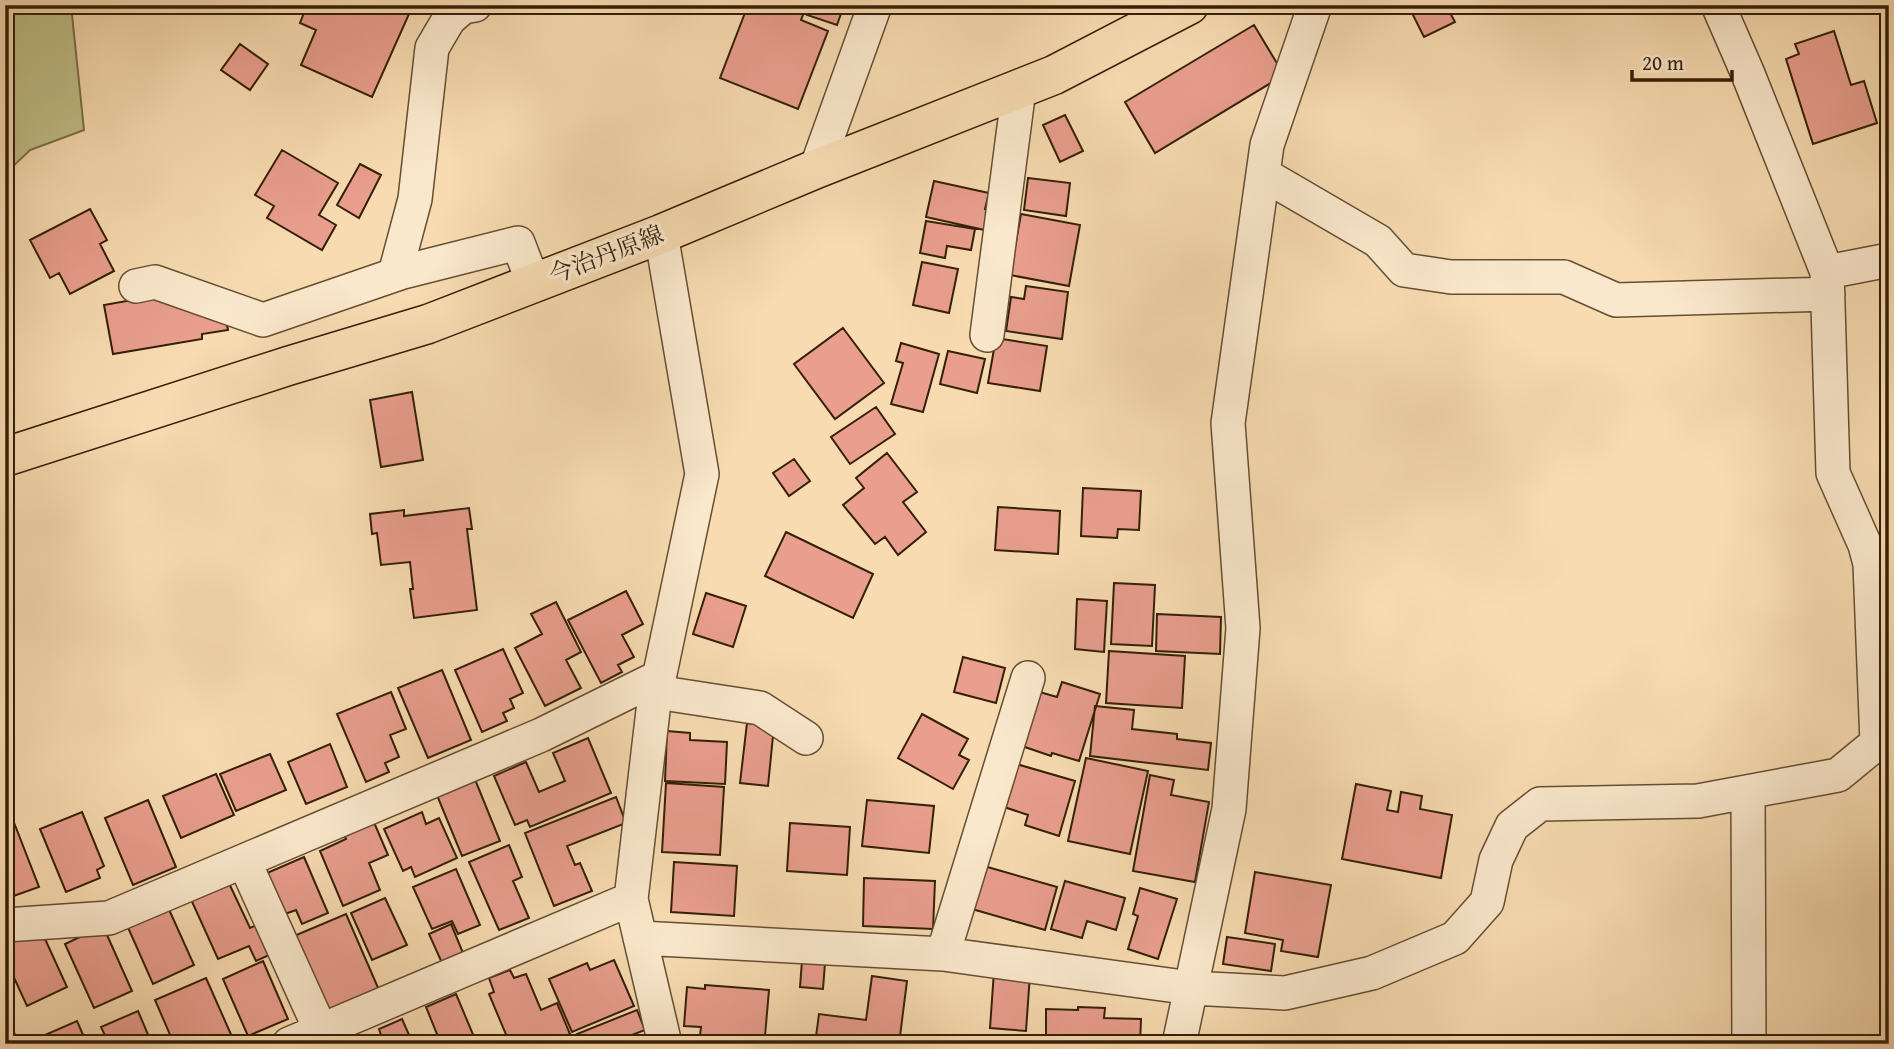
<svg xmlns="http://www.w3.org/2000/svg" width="1894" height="1049" font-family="'Gentium Book Plus','Noto Serif JP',serif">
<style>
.green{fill:#c0bf89;stroke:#7a6f48;stroke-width:2}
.building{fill:#e99e8e;stroke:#341f08;stroke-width:2}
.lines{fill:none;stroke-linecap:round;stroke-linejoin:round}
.minor-casing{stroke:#654e32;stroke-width:36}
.major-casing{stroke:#341f08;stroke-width:41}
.minor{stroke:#fae8cc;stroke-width:33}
.major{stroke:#f8dbb1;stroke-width:38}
.labels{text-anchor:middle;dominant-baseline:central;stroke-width:7;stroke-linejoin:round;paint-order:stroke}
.street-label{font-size:24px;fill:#341f08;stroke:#fae8cc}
</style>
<rect width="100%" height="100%" fill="#f8dbb1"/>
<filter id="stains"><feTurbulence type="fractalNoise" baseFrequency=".00286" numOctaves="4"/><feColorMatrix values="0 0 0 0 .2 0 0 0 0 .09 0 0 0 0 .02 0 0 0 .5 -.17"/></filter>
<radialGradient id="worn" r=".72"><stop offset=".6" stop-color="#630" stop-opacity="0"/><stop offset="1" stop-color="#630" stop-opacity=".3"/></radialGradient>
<path class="green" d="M5 5H71L84 130 30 150 5 174Z"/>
<path class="building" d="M307 5H413L372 97 301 65 316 30 300 23Z
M748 5H807L801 20 828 31 798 109 720 78Z
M811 5H844L837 25 807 15Z
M1408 5H1446L1455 22 1424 37Z
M1254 25 1284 75 1155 153 1125 102Z
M1834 31 1851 85 1864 81 1877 123 1813 144 1786 59 1799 54 1795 44Z
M240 44 268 64 250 90 221 70Z
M1065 115 1083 151 1060 162 1043 125Z
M282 150 338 183 319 215 336 225 322 250 267 218 274 206 255 195Z
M360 164 381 175 359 218 337 205Z
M1028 178 1070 183 1066 216 1024 210Z
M934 181 989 193 985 209 993 211 989 231 926 217Z
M90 209 107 240 100 244 114 271 70 294 59 273 50 278 30 240Z
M1021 214 1080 225 1069 286 1010 275Z
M926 221 975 229 971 250 947 246 945 258 920 253Z
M922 262 958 269 949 313 913 305Z
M1026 286 1068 292 1062 339 1006 331 1011 297 1024 299Z
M177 292 225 315 228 330 202 334V339L113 354 104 305Z
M843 328 884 383 835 419 794 364Z
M996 338 1047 346 1040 391 988 383Z
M901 343 939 354 923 412 891 404 903 363 896 361Z
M948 351 985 359 977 393 940 384Z
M412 392 423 460 381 467 370 400Z
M876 407 895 434 850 464 831 437Z
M887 453 917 492 903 502 926 532 898 555 885 537 875 544 843 505 864 488 856 478Z
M794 459 810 481 789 496 773 473Z
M1083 488 1141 491 1139 530 1118 529 1117 538 1081 536Z
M998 507 1060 511 1058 554 995 550Z
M469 508 472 529H467L477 610 414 618 410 589H413L410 562 381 565 377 533 372 534 370 514 404 510V516Z
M786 532 873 574 853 618 765 576Z
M1114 583 1155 585 1152 646 1111 644Z
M626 591 643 624 622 635 634 657 618 665 622 672 601 683 568 620Z
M706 593 746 606 733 647 693 634Z
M1077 599 1107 601 1104 652 1075 649Z
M556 602 581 652 566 660 581 688 545 706 515 648 542 634 531 614Z
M1157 614 1221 617 1220 654 1156 651Z
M503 649 523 693 510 699 514 708 503 713 507 721 482 732 455 670Z
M1109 651 1185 656 1182 708 1106 703Z
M963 657 1005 668 996 703 954 692Z
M442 670 471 740 428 758 398 688Z
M1062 682 1100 694 1079 761 1052 753 1051 756 1019 745 1036 691 1057 697Z
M391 692 406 729 390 735 399 757 385 763 389 772 366 782 337 714Z
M1095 706 1134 710 1132 729 1177 734V739L1211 743 1208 770 1090 756Z
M922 714 968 739 959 755 969 760 953 789 898 758Z
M747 723 774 726 768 786 740 783Z
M667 731 690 733V740L727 742 725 784 665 781Z
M588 738 611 793 530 827 527 820 515 825 494 776 526 762 539 792 565 781 553 753Z
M330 744 347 787 306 804 288 762Z
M270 754 286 790 236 811 220 774Z
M1086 758 1148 771 1130 854 1068 841Z
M1013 763 1075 781 1059 836 1025 825 1028 815 1001 806Z
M472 772 500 841 462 856 434 788Z
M216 774 234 815 181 838 163 796Z
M1150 775 1174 780 1171 795 1209 802 1195 882 1133 871Z
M666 783 724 787 720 855 662 852Z
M1356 784 1391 791 1387 810 1398 812 1401 792 1422 796 1420 809 1452 815 1441 878 1342 859Z
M616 797 626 823 567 846 575 865 580 863 592 891 554 906 525 833Z
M148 800 176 867 133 885 105 818Z
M867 800 934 806 929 853 862 846Z
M82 812 104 866 97 870 100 878 66 892 40 829Z
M422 812 426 824 439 818 457 858 415 877 411 867 403 871 384 829Z
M370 813 388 855 369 863 380 890 343 906 320 851 346 839 341 826Z
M13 820 39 887 5 899V823Z
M790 823 850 827 847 875 787 871Z
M509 845 522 877 513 881 529 918 499 930 469 862Z
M304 857 328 913 302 924 296 910 285 914 267 873Z
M674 862 737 866 734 916 671 912Z
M984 866 1057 887 1045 930 972 909Z
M456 869 480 925 458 934 452 921 432 929 413 887Z
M1255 872 1331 885 1318 957 1281 951 1283 940 1245 933Z
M864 878 935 881 933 929 863 926Z
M227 879 250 928 263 922 276 952 256 961 249 946 218 959 189 895Z
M1065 881 1125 898 1116 930 1087 921 1082 938 1051 929Z
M1140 888 1177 899 1158 959 1128 949 1138 916 1133 914Z
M385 898 407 945 372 960 351 913Z
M167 905 194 965 153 984 126 923Z
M346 914 379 990 327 1012 294 936Z
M451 924 463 953 442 963 429 934Z
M103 926 132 991 94 1008 65 944Z
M40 928 67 987 27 1006 5 958V944Z
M1227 937 1275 944 1271 971 1223 964Z
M803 948 826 950 823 989 800 987Z
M614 960 634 1006 572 1032 549 979 587 963 590 970Z
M263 961 288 1019 248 1036 223 979Z
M510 970 514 978 526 974 541 1010 557 1003 570 1034 546 1044H510L489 994 494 992 489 978Z
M994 971 1030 974 1026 1031 990 1028Z
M872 976 907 981 899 1044H815L819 1014 866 1020Z
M206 978 233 1039 221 1044H174L155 1000Z
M705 985 769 990 765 1036H758V1044H699L701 1027 684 1026 687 987 705 989Z
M456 994 477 1044H441L426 1007Z
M1078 1007 1105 1008 1104 1018 1141 1019 1140 1044H1046V1009L1078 1010Z
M637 1010 645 1030 624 1038 626 1044H581L577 1034Z
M138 1011 152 1044H109L101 1027Z
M402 1019 413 1044H377L376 1041 382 1038 379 1029Z
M77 1021 87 1044H41L38 1038Z
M12 1028 19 1044H5V1032Z"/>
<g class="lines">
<defs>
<path id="minor" d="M816 169 875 5
M1263 174 1378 241 1404 270 1451 277H1564L1616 300 1828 294
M661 234 702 474 654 702 631 899 665 1044
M1827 272 1889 260
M395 274 415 199 432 48 449 19 463 7 475 5
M136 286 155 282 263 320 403 272 518 243 533 282
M987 335 1019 89
M656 692 760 708 806 738
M1748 792 1749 1044
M244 861 321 1031
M5 925 109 918 541 735 659 677
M640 938 943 954 1191 988 1285 993 1372 973 1455 938 1487 902 1496 860 1512 826 1540 804 1698 801 1838 775 1877 743 1870 564 1865 545 1833 473 1827 272 1748 74 1718 5
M943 954 1028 678
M289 1044 631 899
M1179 1044 1229 809 1243 628 1228 423 1267 145 1315 5"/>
<path id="major" d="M5 457 288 366 428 324 661 234 816 169 1054 75 1189 5"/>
</defs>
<use href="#minor" class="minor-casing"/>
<use href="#major" class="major-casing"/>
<use href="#minor" class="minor"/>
<use href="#major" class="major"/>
</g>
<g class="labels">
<g class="street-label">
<text transform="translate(606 254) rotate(-21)">今治丹原線</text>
</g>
</g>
<rect width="1894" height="1049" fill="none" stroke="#f8dbb1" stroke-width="28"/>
<rect x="7" y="7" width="1880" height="1035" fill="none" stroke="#341f08" stroke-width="3.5"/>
<rect x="14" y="14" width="1866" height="1021" fill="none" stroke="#341f08" stroke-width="2"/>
<path d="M1632 70v10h100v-10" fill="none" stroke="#341f08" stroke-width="3.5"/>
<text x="1642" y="70" font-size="21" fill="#341f08" stroke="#fae8cc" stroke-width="5" paint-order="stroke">20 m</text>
<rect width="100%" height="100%" filter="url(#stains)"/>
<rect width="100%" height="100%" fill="url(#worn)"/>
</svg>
